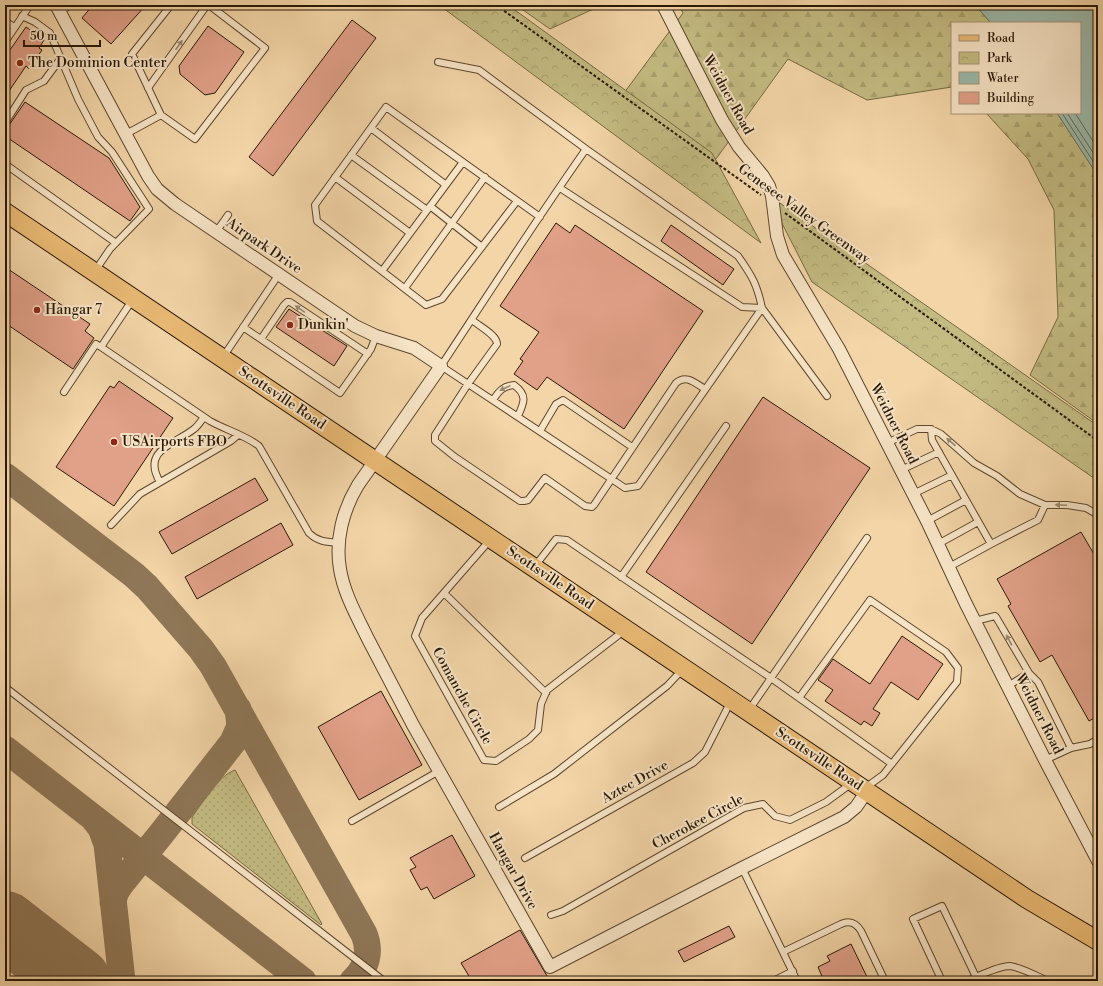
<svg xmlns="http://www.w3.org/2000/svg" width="1103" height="986" font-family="'Libre Bodoni',serif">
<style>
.grass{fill:url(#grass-dots);stroke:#766a44}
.forest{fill:url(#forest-firs);stroke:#766a44}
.park{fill:url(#park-crowns);stroke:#766a44}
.water{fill:#9bb8a9;stroke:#6d7867}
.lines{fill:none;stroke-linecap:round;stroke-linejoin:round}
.shore{stroke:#626857;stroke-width:1}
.taxiway{stroke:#8e7656;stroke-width:27}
.runway{stroke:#8e7656;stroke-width:68}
.building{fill:#e1a088;stroke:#291805}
.service-casing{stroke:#5c472e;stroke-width:8}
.minor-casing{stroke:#5c472e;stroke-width:14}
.primary-casing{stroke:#291805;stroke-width:20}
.path{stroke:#291805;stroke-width:2;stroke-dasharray:3 2;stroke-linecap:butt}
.service{stroke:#f7e4c6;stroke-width:6}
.minor{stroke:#f7e4c6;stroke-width:12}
.primary{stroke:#eaba74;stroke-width:18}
.oneway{fill:#9a886f}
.poi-dot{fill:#8f2418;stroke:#f7e4c6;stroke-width:1.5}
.labels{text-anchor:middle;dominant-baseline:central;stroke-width:4;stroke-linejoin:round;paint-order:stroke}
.poi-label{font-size:14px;fill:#291805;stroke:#f7e4c6;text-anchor:start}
.street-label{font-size:14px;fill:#291805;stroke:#f7e4c6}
</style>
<defs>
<pattern id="grass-dots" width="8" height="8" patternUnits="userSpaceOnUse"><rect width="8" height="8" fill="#c3bb82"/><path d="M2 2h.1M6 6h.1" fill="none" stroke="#a8a06f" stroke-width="1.8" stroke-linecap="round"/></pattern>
<pattern id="forest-firs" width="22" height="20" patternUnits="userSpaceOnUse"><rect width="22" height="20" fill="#c3bb82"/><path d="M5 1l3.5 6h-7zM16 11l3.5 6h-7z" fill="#a8a06f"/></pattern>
<pattern id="park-crowns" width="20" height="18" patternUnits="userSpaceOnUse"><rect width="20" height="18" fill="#c3bb82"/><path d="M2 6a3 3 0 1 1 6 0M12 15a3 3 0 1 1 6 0" fill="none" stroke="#a8a06f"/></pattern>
</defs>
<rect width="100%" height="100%" fill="#f3d5a7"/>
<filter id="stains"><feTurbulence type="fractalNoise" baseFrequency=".005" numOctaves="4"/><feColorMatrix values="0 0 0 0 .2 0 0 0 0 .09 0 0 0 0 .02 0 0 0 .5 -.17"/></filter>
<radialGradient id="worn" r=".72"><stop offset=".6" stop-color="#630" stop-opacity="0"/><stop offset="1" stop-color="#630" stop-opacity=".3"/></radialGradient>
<path class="grass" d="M235 770 322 924 321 925 192 824V817C203 802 218 776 235 770Z"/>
<path class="forest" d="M516 5H602L550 29Z
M679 5H975L991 23H952V87L867 100 788 59 716 159 624 93 683 13Z
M986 113H1057L1098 176V424L1030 375 1058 317 1054 210 1028 159Z"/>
<path class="park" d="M439 5H508L712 153 761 243Z
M767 194 1098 426V481L812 282Z"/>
<path class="water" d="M975 5H1098V176L1057 113H1080V23H991Z"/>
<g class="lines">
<path class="shore" d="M1062 113 1098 169
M1067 113 1098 160
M1075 113 1098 149"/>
<path class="taxiway" d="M5 476 134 575 147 587 201 649 213 666 364 934C371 951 367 968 353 981
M5 749 303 981
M94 819 101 828 107 844 122 981
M113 902 115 893 120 885 162 833 233 742 240 726 238 709"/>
<path class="runway" d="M5 925 77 981"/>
</g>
<path class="building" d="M93 5H146L111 44 82 18Z
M352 20 376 38 273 176 249 157Z
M208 26 244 52 215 93 205 95 180 74 179 66Z
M26 27 44 40 39 48 42 50 29 69 26 66 5 97V68L10 60 5 57Z
M25 102 109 158 140 207 130 221 5 136V131Z
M556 223 570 233 575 225 703 311 624 429 547 377 537 390 514 374 523 361 520 359 539 332 500 306Z
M671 225 734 269 723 285 661 241Z
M5 267 90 324 85 331 94 338 73 369 5 323Z
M289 309 347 346 334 366 276 327Z
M119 381 173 418 114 506 56 467 110 386 114 388Z
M763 397 870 468 752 644 646 572Z
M255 478 268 500 172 554 159 532Z
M281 523 293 545 197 599 185 577Z
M1081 532 1098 561V716L1089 721 1052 655 1040 662 1008 606 1011 604 997 579Z
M902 636 943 664 918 700 891 682 873 709 880 713 872 726 864 721 861 725 825 701 833 690 818 680 833 659 870 684Z
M381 691 422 765 359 800 318 727Z
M452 835 475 876 434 899 427 887 421 890 417 883 410 870 416 867 410 858Z
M729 926 735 937 684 962 678 951Z
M520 930 550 981H472L461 963Z
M851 944 869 981H824L818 967 830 961 827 956Z"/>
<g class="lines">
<defs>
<path id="service" d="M60 13 69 5
M22 16 35 22 50 33 78 99 98 137 112 152 149 209 110 249 95 271
M5 21 14 27
M5 42 30 5
M438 62 479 70 586 149
M148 88 207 5
M161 115 132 54 171 5
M5 123 26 90 44 81 61 58
M371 128 446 185
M126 134 161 115 195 139 265 48 209 5
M351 155 427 210
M5 164 116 243
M335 177 410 233
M560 188 742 307 762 308C757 284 752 276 738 256L586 149C536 220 489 293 441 366L625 488 638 486 762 308 827 396
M517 201 442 299 426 305 317 221 315 205 386 107 540 217
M430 206 482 247
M216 232 228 215
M382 271 463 162
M405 288 485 177
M133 299 101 347 210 421C226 430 245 435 259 446L309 533C318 542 327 542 339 543
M472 320C479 326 497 335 497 344L468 384 435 435V441L455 457 520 501H524L528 500 545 478 585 506 592 507 594 505 676 383C686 374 695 383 705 389
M243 327 340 393 371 349 376 336
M261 339 284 305 287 302H290L368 354
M223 357 279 274
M64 392 96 344 101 347
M493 400C499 391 503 386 514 385 528 395 524 403 518 416
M931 429 932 440 991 544 949 567
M540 431 556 404 563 400 632 447
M887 443 917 429H931L941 434 974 463 997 476 1020 494 1045 505H1067L1086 508 1098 515
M901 470 939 452
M160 482C141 450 175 444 194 429 198 426 201 421 204 417
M913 494 952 475
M927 521 966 500
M111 525 140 494 231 441 238 435
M490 540 422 618 415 636 484 760 496 761 529 739 538 730 541 704 547 690 625 630
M938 544 978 522
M991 544 1038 520 1045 505
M535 566 556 539 567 540 771 678 867 538
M621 577 726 426
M444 593 546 693
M975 621 995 616 996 617 1029 673
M1008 686 1029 673 1038 682 1071 748
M5 687 384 981
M799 698 870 600 946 652 958 668 957 682 883 775 865 788
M749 710 771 678 892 764
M1045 760 1071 748 1090 744 1098 739
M499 807 554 774 667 686 683 669
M352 821 439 771
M525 858 693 763 705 752 731 701
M742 868 797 981
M551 915 563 911 744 808 763 804 775 816 790 820 826 802 852 783
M783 952 841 924C850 920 856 923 861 931L885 981
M773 981 793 971
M942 981 913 919 942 906 976 977C985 973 1000 966 1010 966 1023 968 1036 976 1048 981
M968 981 976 977"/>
<path id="minor" d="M56 5 148 176 157 189 175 204 355 326 376 336 414 348 441 366 358 485C343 510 335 540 340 569 344 594 357 616 368 639 383 668 398 696 413 725 459 805 504 886 550 967L742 868 844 817 856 807 867 791
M663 5 722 120 739 147 763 176 769 186 772 196 777 236 783 255 839 349 927 521 966 604 1045 760 1098 861"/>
<path id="primary" d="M5 212 1027 899 1098 941"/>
</defs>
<use href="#service" class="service-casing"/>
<use href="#minor" class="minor-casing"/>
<use href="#primary" class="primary-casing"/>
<path class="path" d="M496 5 761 195
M785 213 1098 441"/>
<use href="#service" class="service"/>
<use href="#minor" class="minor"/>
<use href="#primary" class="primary"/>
</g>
<defs><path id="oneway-solid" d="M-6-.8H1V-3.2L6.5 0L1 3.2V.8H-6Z"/></defs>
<g class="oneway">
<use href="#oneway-solid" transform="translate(179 45) rotate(-55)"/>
<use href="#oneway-solid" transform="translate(300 309) rotate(-146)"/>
<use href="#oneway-solid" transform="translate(505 388) rotate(156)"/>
<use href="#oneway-solid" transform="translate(951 442) rotate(-139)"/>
<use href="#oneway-solid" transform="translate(1061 505) rotate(-178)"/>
<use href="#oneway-solid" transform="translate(1009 640) rotate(-119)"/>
</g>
<g class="poi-dot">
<circle cx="20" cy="63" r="4"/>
<circle cx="37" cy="310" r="4"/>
<circle cx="290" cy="325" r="4"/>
<circle cx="114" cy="442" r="4"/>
</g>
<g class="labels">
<g class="poi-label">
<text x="28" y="63">The Dominion Center</text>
<text x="45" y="310">Hangar 7</text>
<text x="298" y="325">Dunkin'</text>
<text x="122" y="442">USAirports FBO</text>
</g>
<g class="street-label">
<text transform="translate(728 95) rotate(61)">Weidner Road</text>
<text transform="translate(804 214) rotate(36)">Genesee Valley Greenway</text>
<text transform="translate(264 246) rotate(34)">Airpark Drive</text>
<text transform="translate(282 398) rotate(34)">Scottsville Road</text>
<text transform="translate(894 424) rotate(63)">Weidner Road</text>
<text transform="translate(550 578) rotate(34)">Scottsville Road</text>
<text transform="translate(462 696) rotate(61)">Comanche Circle</text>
<text transform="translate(1039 714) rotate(63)">Weidner Road</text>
<text transform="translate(819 759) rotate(34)">Scottsville Road</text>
<text transform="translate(635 782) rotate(-29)">Aztec Drive</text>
<text transform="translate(698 822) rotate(-28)">Cherokee Circle</text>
<text transform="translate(513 871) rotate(61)">Hangar Drive</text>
</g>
</g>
<rect width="1103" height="986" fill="none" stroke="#f3d5a7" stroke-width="20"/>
<rect x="6" y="6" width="1091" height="974" fill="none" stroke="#291805" stroke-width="2"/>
<rect x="10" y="10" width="1083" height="966" fill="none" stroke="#291805"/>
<rect x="951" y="22" width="130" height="92" fill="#f7e4c6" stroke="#a59279"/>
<rect x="959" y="35" width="20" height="6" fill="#eaba74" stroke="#a59279"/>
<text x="987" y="42" font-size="12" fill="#291805">Road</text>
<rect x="959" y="52" width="20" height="12" fill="url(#park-crowns)" stroke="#a59279"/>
<text x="987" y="62" font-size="12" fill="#291805">Park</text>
<rect x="959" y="72" width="20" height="12" fill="#9bb8a9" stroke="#a59279"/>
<text x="987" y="82" font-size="12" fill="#291805">Water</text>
<rect x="959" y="92" width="20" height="12" fill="#e1a088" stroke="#a59279"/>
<text x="987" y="102" font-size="12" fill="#291805">Building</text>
<path d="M24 40v6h76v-6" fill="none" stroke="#291805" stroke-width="2"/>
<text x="30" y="40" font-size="12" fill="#291805" stroke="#f7e4c6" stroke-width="3" paint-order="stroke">50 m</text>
<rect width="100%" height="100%" filter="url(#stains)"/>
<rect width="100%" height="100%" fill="url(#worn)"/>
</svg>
